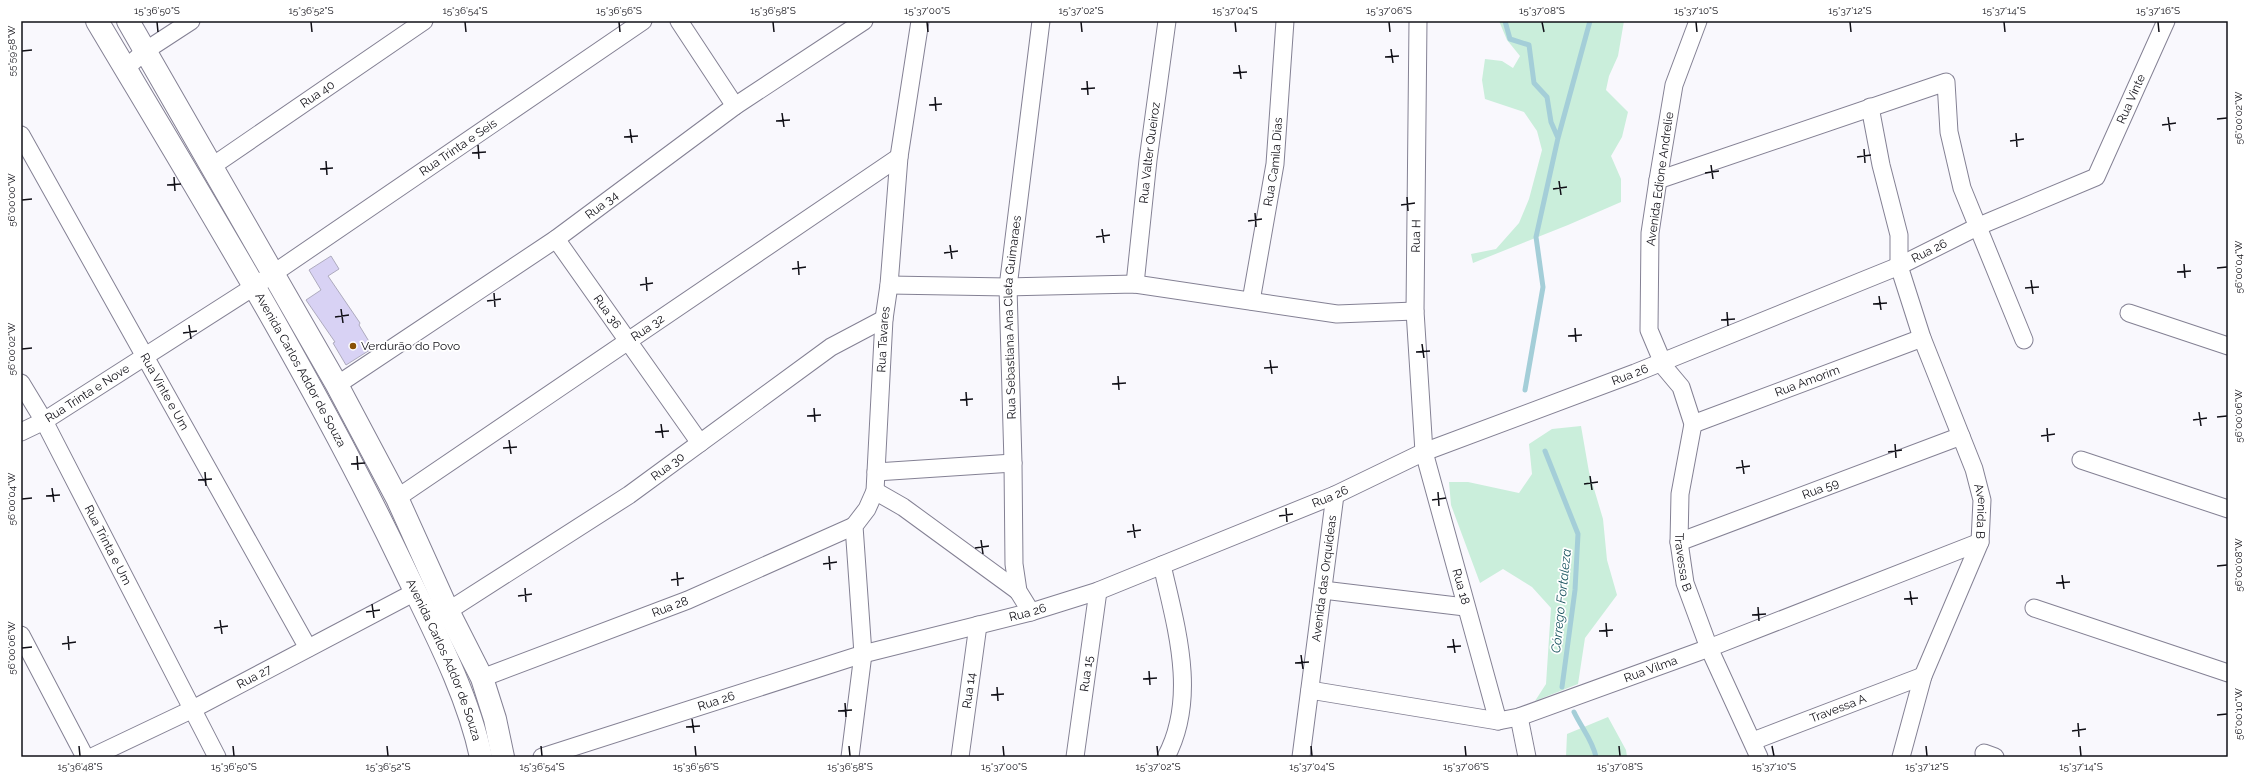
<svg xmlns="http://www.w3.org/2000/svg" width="2249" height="778" font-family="Raleway,sans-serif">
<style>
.green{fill:#caeedb}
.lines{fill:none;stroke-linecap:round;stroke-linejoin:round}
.stream{stroke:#a4ced8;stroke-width:5}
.building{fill:#d8d2f4;stroke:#aeabbe}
.street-casing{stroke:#848194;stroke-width:19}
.secondary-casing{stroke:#848194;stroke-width:24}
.street{stroke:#fff;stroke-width:17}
.secondary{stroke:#fff;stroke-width:22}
.ticks{fill:none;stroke:#111017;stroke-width:1.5}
.poi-dot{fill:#895004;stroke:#fff;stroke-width:1.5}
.labels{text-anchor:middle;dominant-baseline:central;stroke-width:3.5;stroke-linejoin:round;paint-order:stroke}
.street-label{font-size:12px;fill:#111017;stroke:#fff}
.poi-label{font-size:12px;fill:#111017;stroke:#fff;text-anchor:start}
.water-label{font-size:13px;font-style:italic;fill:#18525e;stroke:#fff}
.neatline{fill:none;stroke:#111017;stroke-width:1.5}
.ticks-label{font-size:10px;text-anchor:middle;fill:#111017}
</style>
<rect width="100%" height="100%" fill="#f9f8fd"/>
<path class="green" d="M1499 21H1624L1618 56 1609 76 1606 90 1628 112 1622 137 1611 156 1621 179V202L1568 225 1473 263 1471 254 1496 249 1519 223 1529 199 1542 150 1537 131 1524 112 1485 99 1482 80 1485 59 1502 61 1513 68 1520 56 1507 40Z
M1581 426 1589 472 1603 519 1607 560 1617 595 1585 638 1578 684 1535 701 1546 684 1551 608 1532 587 1503 569 1480 583 1451 505 1449 482H1468L1519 493 1532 474 1529 444 1552 429Z
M1608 717 1626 750 1627 757H1566L1567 734Z"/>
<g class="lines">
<path class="stream" d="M1505 21 1510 39 1529 45 1534 83 1547 97 1551 122 1558 138
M1525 390 1543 287 1536 237 1558 138 1590 21
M1545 451 1578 534 1575 590 1562 687
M1574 712C1581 727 1593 741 1596 757"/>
</g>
<path class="building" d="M331 256 339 269 328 276 360 323 359 325 373 348 346 365 333 343 335 342 306 300 321 290 309 270Z"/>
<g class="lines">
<defs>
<g id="street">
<path d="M679 21 735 106"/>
<path id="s1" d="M1418 21 1415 311 1424 452 1498 721"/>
<path id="s2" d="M1698 21 1674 85 1658 180 1650 233 1649 330 1665 368 1681 387 1693 424 1680 494 1679 542 1685 583 1709 648 1759 757"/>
<path d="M125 69 145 51 191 21"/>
<path id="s3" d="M1870 107 1881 165 1899 235V266L1922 338 1974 469 1982 500 1980 542 1923 676 1901 757"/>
<path id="s4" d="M21 135 308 648"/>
<path id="s5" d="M211 167 424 21"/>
<path d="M1658 180 1946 82 1949 132 1962 188 2024 340"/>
<path id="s6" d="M556 239 700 443"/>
<path id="s7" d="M1135 284 1148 160 1167 21"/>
<path d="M889 285 1008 287 1135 284 1337 314 1415 311"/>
<path id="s8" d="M1251 301 1275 164 1285 21"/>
<path d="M2129 313 2228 346"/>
<path id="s9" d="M21 383 44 421 217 757"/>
<path id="s10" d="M337 385 556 239 735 106 864 21"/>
<path id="s11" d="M1693 424 1922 338"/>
<path id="s12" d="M21 432 44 421 255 286 643 21"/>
<path d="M2081 460 2228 509"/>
<path d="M876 472 1013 463"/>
<path d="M875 491 903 507 1018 591"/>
<path id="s13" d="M397 498 899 157"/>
<path id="s14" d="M1679 542 1961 436"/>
<path d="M1162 565C1176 627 1198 697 1166 757"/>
<path d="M1323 590 1465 607"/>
<path d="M2034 608 2228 673"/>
<path id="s15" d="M448 611 629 495 831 347 884 319"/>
<path id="s16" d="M1031 612 1018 591 1014 564 1013 463 1008 287 1041 21"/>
<path d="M21 635 85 757"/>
<path id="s17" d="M482 678 688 600 854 526"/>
<path id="s18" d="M1310 690 1498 721 1519 717 1709 648 1980 542"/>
<path d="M1519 717 1527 757"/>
<path id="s19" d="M1753 741 1923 676"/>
<path d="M1984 753 1995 757"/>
<path id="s20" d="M92 757 193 709 415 592"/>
<path id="s21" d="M542 757 863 654 1031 612 1098 591 1335 495 1424 452 1635 373 1899 266 1979 226 2096 177 2166 21"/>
<path id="s22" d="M850 757 863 654 854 526 867 509 875 491 884 319 889 285 899 157 920 21"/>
<path id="s23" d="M960 757 978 625"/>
<path id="s24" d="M1075 757 1098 591"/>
<path id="s25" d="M1301 757 1335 495"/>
</g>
<g id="secondary">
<path id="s26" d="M97 21C203 199 312 376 402 564 431 625 467 691 481 757"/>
<path d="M128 21 337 385 397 498 448 611 482 678 495 719 503 757"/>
</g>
</defs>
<use href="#street" class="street-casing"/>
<use href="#secondary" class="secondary-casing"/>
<use href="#street" class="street"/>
<use href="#secondary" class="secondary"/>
</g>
<path class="ticks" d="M157 22 158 32M311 22 312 32M465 22 466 32M619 22 620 32M773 22 774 32M927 22 928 32M1081 22 1082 32M1235 22 1236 32M1389 22 1390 32M1542 22 1544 32M1696 22 1697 32M1850 22 1851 32M2004 22 2005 32M2158 22 2159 32M1391 49 1393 63M22 51 32 50M1385 57 1399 56M1239 65 1241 79M1233 73 1247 72M1087 81 1088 95M1081 89 1095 88M935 97 936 111M929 105 942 104M782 113 784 127M2168 117 2170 131M2217 119 2227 118M776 121 790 120M2162 125 2176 123M630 129 632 143M2016 133 2017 147M624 137 638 136M2010 141 2024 139M478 145 479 159M1864 149 1865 163M472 153 486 152M1857 157 1871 155M326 161 327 175M1711 165 1713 179M320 169 333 168M1705 173 1719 171M174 177 175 191M1559 181 1561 195M167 185 181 184M1553 189 1567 187M1407 197 1408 211M22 200 32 199M1401 205 1415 203M1255 213 1256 227M1248 221 1262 219M1102 229 1104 243M1096 237 1110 235M950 245 952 259M944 253 958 251M798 261 799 275M2184 264 2185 278M2217 268 2227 267M792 269 806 267M2177 272 2191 271M646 277 647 291M2031 280 2033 294M640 285 653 283M2025 288 2039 287M494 293 495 307M1879 296 1881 310M487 301 501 299M1873 304 1887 303M341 309 343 323M1727 312 1728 326M335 317 349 315M1721 320 1735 319M189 325 191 339M1575 328 1576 342M183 333 197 331M1568 336 1582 335M1422 344 1424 358M22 349 32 348M1416 352 1430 351M1270 360 1272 374M1264 368 1278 367M1118 376 1119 390M1112 384 1126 383M966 392 967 406M960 400 973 399M814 408 815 422M2199 412 2201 426M807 416 821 415M2217 417 2227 416M2193 420 2207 418M661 424 663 438M2047 428 2048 442M655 432 669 431M2041 436 2055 434M509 440 511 454M1895 444 1896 458M503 448 517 447M1888 452 1902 450M357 456 358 470M1742 460 1744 474M351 464 365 463M1736 468 1750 466M205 472 206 486M1590 476 1592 490M198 480 212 479M1584 484 1598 482M52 488 54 502M1438 492 1439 506M46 496 60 495M22 499 32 498M1432 500 1446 498M1286 508 1287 522M1279 516 1293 514M1133 524 1135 538M1127 532 1141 530M981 540 983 554M975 548 989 546M829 556 830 570M823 564 837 562M2217 566 2227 565M677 572 678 586M2062 575 2064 589M671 580 684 578M2056 583 2070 582M525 588 526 602M1910 591 1912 605M518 596 532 594M1904 599 1918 598M372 604 374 618M1758 607 1759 621M366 612 380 610M1752 615 1766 614M220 620 222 634M1606 623 1607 637M214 628 228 626M1599 631 1613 630M68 636 69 650M1453 639 1455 653M62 644 76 642M1447 647 1461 646M22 648 32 647M1301 655 1303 669M1295 663 1309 662M1149 671 1150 685M1143 679 1157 678M997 687 998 701M991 695 1004 694M845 703 846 717M838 711 852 710M2217 715 2227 714M692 719 694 733M2078 723 2079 737M686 727 700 726M2072 731 2086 729M79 746 80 756M233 746 234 756M387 746 388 756M541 746 542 756M695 746 696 756M849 746 850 756M1003 746 1004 756M1157 746 1158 756M1311 746 1312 756M1465 746 1466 756M1619 746 1620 756M1772 746 1774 756M1926 746 1927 756M2080 746 2081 756"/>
<circle class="poi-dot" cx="353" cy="346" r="4"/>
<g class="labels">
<g class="street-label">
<text stroke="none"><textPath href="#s5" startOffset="129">Rua 40</textPath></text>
<text stroke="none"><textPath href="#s21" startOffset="1747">Rua Vinte</textPath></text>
<text stroke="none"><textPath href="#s12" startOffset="522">Rua Trinta e Seis</textPath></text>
<text stroke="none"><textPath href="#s7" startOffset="132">Rua Valter Queiroz</textPath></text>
<text stroke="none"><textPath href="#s8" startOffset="141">Rua Camila Dias</textPath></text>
<text transform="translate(1660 179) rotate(-82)">Avenida Edione Andrelie</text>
<text stroke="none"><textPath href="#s10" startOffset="320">Rua 34</textPath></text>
<text transform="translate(1416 236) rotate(-89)">Rua H</text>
<text stroke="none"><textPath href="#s21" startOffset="1479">Rua 26</textPath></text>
<text stroke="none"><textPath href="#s6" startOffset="89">Rua 36</textPath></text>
<text stroke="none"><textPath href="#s16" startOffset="299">Rua Sebastiana Ana Cleta Guimaraes</textPath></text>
<text stroke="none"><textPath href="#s13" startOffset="303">Rua 32</textPath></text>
<text stroke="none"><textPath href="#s22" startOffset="425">Rua Tavares</textPath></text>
<text stroke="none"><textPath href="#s26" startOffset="404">Avenida Carlos Addor de Souza</textPath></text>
<text stroke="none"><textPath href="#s21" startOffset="1155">Rua 26</textPath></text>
<text stroke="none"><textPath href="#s11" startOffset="122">Rua Amorim</textPath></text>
<text stroke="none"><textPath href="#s4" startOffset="294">Rua Vinte e Um</textPath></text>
<text stroke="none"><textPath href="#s12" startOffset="77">Rua Trinta e Nove</textPath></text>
<text stroke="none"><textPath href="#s15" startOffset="263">Rua 30</textPath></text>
<text stroke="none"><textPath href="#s14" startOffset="151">Rua 59</textPath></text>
<text stroke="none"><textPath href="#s21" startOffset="831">Rua 26</textPath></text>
<text stroke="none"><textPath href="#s3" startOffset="422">Avenida B</textPath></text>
<text stroke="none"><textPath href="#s9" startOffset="184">Rua Trinta e Um</textPath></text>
<text stroke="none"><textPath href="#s2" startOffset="560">Travessa B</textPath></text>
<text stroke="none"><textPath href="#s25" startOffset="180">Avenida das Orquídeas</textPath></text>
<text stroke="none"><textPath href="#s1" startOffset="571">Rua 18</textPath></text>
<text stroke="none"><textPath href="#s17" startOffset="201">Rua 28</textPath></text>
<text stroke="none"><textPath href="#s21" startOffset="507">Rua 26</textPath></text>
<text stroke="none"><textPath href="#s26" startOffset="728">Avenida Carlos Addor de Souza</textPath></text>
<text stroke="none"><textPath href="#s18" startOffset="352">Rua Vilma</textPath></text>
<text stroke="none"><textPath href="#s24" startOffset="84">Rua 15</textPath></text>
<text stroke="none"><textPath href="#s20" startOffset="181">Rua 27</textPath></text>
<text stroke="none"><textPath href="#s23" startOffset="67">Rua 14</textPath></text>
<text stroke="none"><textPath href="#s21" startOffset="183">Rua 26</textPath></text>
<text stroke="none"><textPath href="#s19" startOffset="91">Travessa A</textPath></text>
</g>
<g class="poi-label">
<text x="361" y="346">Verdurão do Povo</text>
</g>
<g class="water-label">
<text transform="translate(1561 601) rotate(-84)">Córrego Fortaleza</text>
</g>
</g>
<rect width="2249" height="778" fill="none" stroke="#ffffff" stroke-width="44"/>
<rect x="22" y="22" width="2205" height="734" class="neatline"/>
<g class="ticks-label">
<text x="157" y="14">15°36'50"S</text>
<text x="311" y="14">15°36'52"S</text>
<text x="465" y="14">15°36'54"S</text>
<text x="619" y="14">15°36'56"S</text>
<text x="773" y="14">15°36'58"S</text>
<text x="927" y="14">15°37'00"S</text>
<text x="1081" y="14">15°37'02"S</text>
<text x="1235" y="14">15°37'04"S</text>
<text x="1389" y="14">15°37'06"S</text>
<text x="1542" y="14">15°37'08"S</text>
<text x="1696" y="14">15°37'10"S</text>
<text x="1850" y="14">15°37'12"S</text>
<text x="2004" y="14">15°37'14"S</text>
<text x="2158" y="14">15°37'16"S</text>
<text transform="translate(11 51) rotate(-90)" y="4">55°59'58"W</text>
<text transform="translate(2238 118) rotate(-90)" y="4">56°00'02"W</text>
<text transform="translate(11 200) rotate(-90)" y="4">56°00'00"W</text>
<text transform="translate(2238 267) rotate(-90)" y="4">56°00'04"W</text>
<text transform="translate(11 349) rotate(-90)" y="4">56°00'02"W</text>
<text transform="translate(2238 416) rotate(-90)" y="4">56°00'06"W</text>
<text transform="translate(11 499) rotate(-90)" y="4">56°00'04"W</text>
<text transform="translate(2238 565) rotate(-90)" y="4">56°00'08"W</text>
<text transform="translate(11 648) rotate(-90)" y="4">56°00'06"W</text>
<text transform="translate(2238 714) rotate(-90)" y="4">56°00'10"W</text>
<text x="80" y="770">15°36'48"S</text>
<text x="234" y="770">15°36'50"S</text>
<text x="388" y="770">15°36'52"S</text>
<text x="542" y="770">15°36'54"S</text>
<text x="696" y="770">15°36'56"S</text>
<text x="850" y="770">15°36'58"S</text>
<text x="1004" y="770">15°37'00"S</text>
<text x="1158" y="770">15°37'02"S</text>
<text x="1312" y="770">15°37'04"S</text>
<text x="1466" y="770">15°37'06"S</text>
<text x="1620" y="770">15°37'08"S</text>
<text x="1774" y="770">15°37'10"S</text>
<text x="1927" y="770">15°37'12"S</text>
<text x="2081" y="770">15°37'14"S</text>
</g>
</svg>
